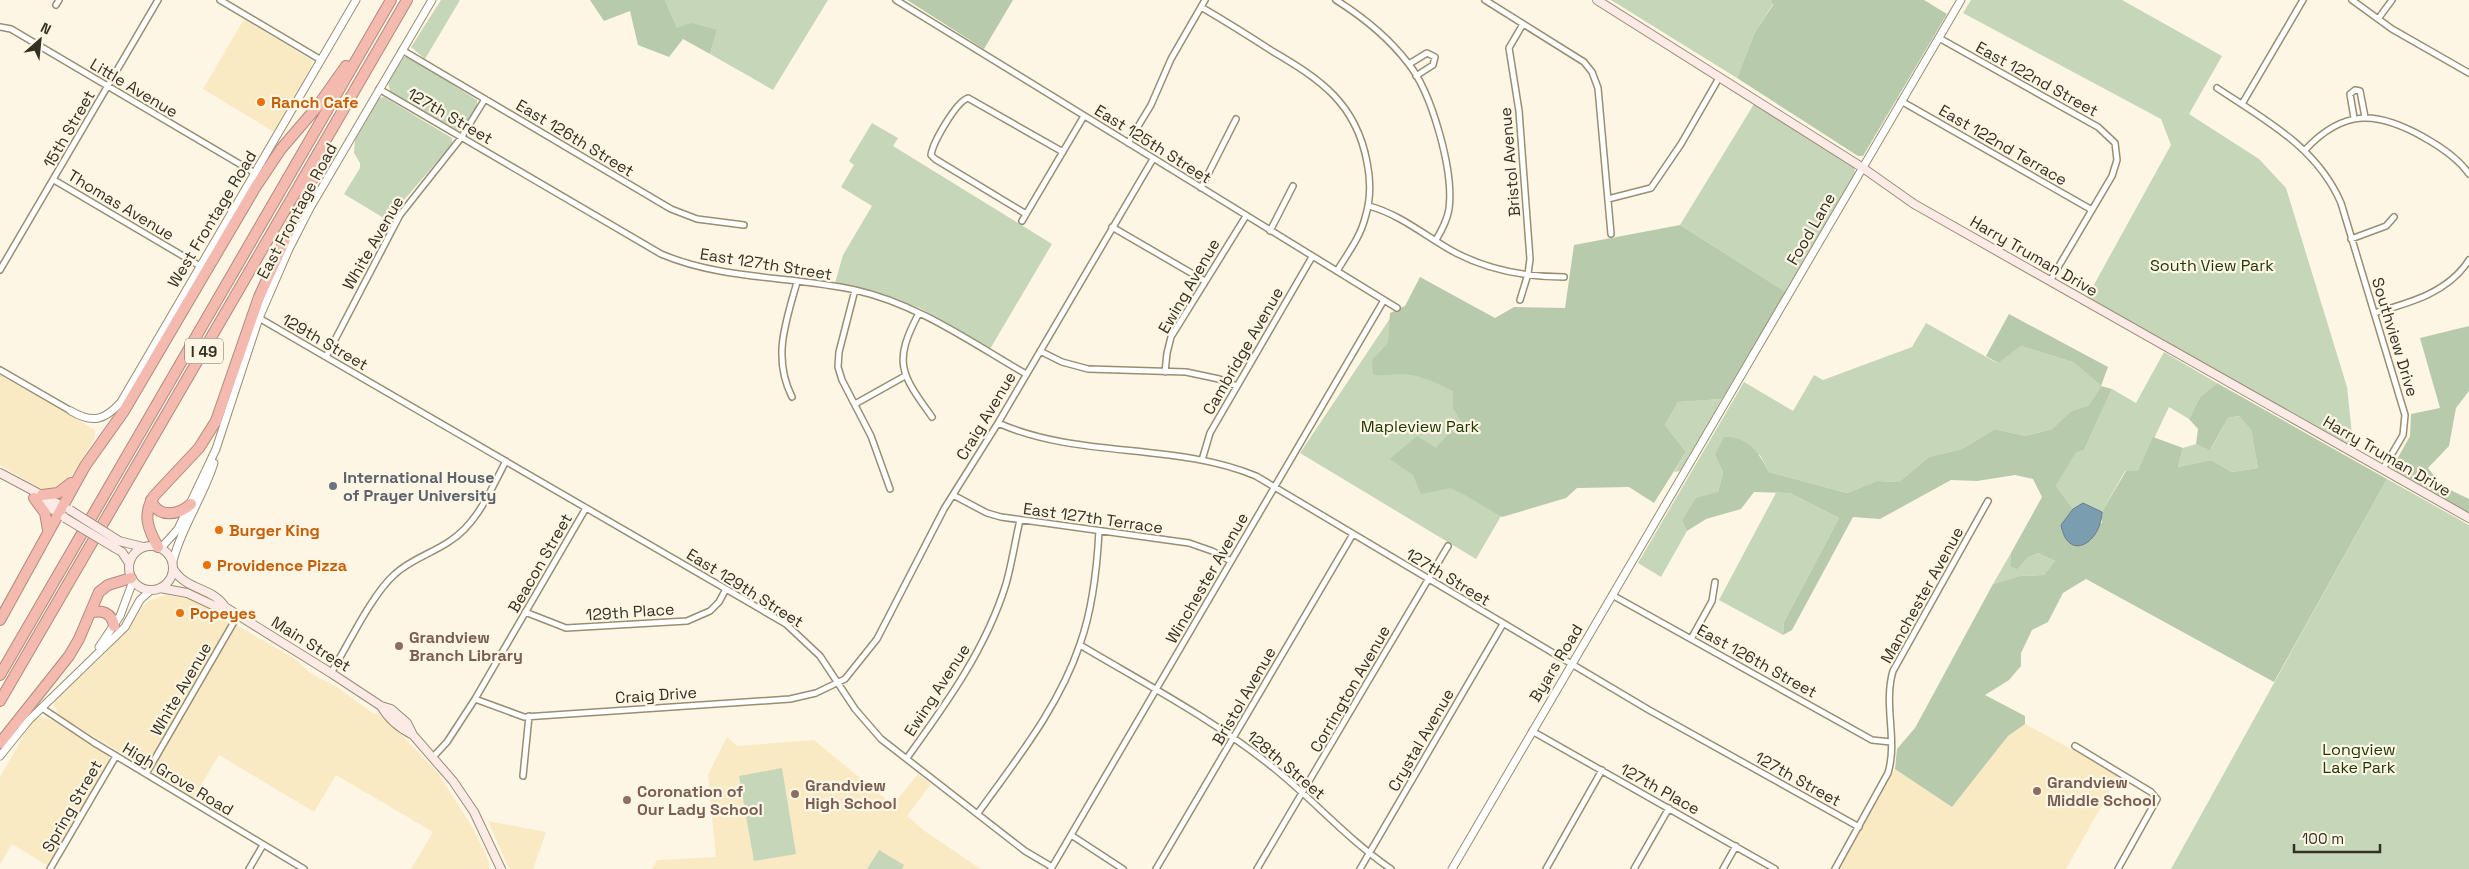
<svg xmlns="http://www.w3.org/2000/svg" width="2469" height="869" font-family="'Space Grotesk',sans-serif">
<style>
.built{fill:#faeac4}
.green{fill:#c5d6b9}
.forest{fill:#b7caab}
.water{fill:#7a9eb0;stroke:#657d86}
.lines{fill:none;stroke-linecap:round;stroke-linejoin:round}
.minor-casing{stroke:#998e72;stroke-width:8}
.tertiary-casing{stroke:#998e72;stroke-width:9}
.secondary-casing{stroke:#998e72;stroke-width:10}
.motorway-casing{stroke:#b18a7e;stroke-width:12}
.minor{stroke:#fff;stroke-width:5}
.tertiary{stroke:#fff;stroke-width:7}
.secondary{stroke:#fceae7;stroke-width:8}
.motorway{stroke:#f4baaf;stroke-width:10}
.secondary-bridge-casing{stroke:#998e72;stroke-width:10;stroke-linecap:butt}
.secondary-bridge{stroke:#fceae7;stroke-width:8}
.food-dot{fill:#e8710a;stroke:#fdf6e4;stroke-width:2}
.worship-dot{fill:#6b7280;stroke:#fdf6e4;stroke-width:2}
.education-dot{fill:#8d6e63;stroke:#fdf6e4;stroke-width:2}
.labels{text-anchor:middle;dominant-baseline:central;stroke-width:4.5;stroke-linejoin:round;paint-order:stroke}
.shield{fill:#fdf6e4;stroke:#716b5e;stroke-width:1}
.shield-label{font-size:15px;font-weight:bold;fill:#353024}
.street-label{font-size:16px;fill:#353024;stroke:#fdf6e4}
.food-label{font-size:16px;font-weight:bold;fill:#c56008;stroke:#fdf6e4;text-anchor:start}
.park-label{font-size:16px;fill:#203808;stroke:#fdf6e4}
.worship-label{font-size:16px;font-weight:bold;fill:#5b616d;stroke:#fdf6e4;text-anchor:start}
.education-label{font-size:16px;font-weight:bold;fill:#785e54;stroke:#fdf6e4;text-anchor:start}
</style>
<rect width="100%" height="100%" fill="#fdf6e4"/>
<path class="built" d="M244 19 311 60 312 66 274 132 203 89Z
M0 373 95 430V438L69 480 61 489H41L0 465Z
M166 595 194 600 226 619 228 625 148 763 143 766 63 718 58 714 54 705 56 698 102 657 132 623 143 606 150 600Z
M238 626 294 658 309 672 337 687 374 714H378L402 735 437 772 454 798 473 828 489 862V869H411L433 832 336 775 314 812 219 755 193 798 156 774 153 767 234 627Z
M38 717 52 720 108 754 109 760 48 866 12 844 0 865V777L34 718Z
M2025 724 2119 775 2066 869H1839L1895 769 1952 807 2008 736Z
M727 737 737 746 814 740 893 805 918 774 931 784 907 816 926 832 981 869H652L657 860 716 857 708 775Z
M488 821 546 832 533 869H509Z"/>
<path class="green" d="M441 0H460L425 59 411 47Z
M665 0H828L773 90 710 54 717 30 677 28Z
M1611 0H1771L1773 4 1755 32 1737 78Z
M1971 0H2122L2222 56 2189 114 2259 159 2286 188 2347 387 2354 453 2085 301 2171 145 2161 119 1963 13Z
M404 57H409L477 100V106L463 129 457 130 390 91 388 82Z
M384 97 452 138V144L404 200 390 224H383L382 217 344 194 360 168V163L354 153 355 139 379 98Z
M1754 104 1854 167 1855 173 1786 292 1680 225Z
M872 123 898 138 893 146 1052 244 990 349 920 308 888 296 835 283 843 255 872 206 841 187 854 165 849 161Z
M1397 308 1558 418 1476 559 1300 453Z
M1926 323 1997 363 2021 346 2073 362 2101 386 2089 405 2071 411 2052 429 2025 436 1995 429 1962 449 1929 457 1899 482 1877 481 1847 493 1769 472 1760 455H1715L1723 472 1718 492 1682 521 1687 531 1661 577 1638 563 1744 382 1793 411 1814 375 1823 380 1912 347Z
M2164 352 2217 383 2200 397 2189 419 2169 407 2138 472 2125 471 2102 512 2083 503 2073 509 2056 486 2076 451 2084 450 2112 389 2136 403Z
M1722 399 1680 471 1674 472 1686 452 1665 425 1678 402Z
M2239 416 2251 430 2258 468 2232 472 2211 460 2178 467 2183 448 2196 444 2211 449 2228 418Z
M2387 479 2469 525V869H2171Z
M1776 493H1790L1839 518 1784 622 1783 635 1719 600Z
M2011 553 2010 566 2038 553 2055 561 2044 575 2020 576 1993 584Z
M782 768 796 854 754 861 739 776Z
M879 850 904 865 902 869H867Z"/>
<path class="forest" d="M590 0H665L677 28 691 23 717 30 710 54 683 39 669 57 638 45 630 11 604 21Z
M907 0H1013L984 49Z
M1771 0H1924L1947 14 1863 156H1858L1737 78 1755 32 1773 5Z
M1680 225 1786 292 1722 399 1678 402 1665 425 1686 452 1654 503 1629 487 1577 488 1566 498 1502 517 1465 495 1450 488 1421 494 1413 475 1390 459 1417 436 1436 448 1449 433 1459 432 1462 423 1453 408V391C1436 383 1420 374 1400 374 1390 374 1383 377 1373 374L1372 360 1388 343 1390 313 1405 306 1420 277 1495 318 1514 307 1565 308 1574 245Z
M2009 314 2108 367 2101 386 2112 389 2084 450 2076 452 2056 486 2073 509 2061 525 2063 534 2102 523V512L2126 471H2138L2153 437 2183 448 2178 467 2211 460 2232 472 2258 468 2251 430 2239 416 2228 418 2210 450 2196 444 2198 429 2189 419 2200 397 2217 383 2387 479 2274 682 2086 579 2063 593 2048 622 2032 630 2021 653V666L2009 680 1985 695 2025 716V724L2008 736 1952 807 1895 769 1897 749 1915 728 1993 584 2020 576 2044 575 2055 561 2038 553 2027 558 2017 569 2010 566 2011 553 2042 497 2033 479 2015 475 1977 481 1951 480 1880 519 1853 517 1792 630 1783 635 1784 622 1839 518 1790 493 1754 492 1741 509 1706 519 1687 531 1682 521 1696 498 1718 492 1723 472 1715 455 1724 437C1748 436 1759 453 1769 472L1847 493 1877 481 1899 482 1929 457 1962 449 1995 429 2025 436 2052 429 2071 411 2089 405 2101 386 2073 362 2021 346 1998 363 1986 356Z
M2469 326V391L2456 408 2449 446 2428 468 2442 486 2469 499V513L2394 470 2395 463 2410 436 2411 414 2440 408 2420 338Z"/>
<path class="water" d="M2083 503 2102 512C2101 543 2068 563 2061 525L2073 509Z"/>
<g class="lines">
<defs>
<path id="minor" d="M220 0 321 60
M896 0 1397 308
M1336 0C1363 17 1388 37 1408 63 1432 93 1454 171 1449 209 1447 221 1442 230 1436 240
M1485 0 1584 62 1592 72 1598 88 1611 234
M2352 0 2392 29 2469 73
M56 5 59 0
M1201 7C1225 21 1249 36 1272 51 1320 79 1356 103 1367 162 1371 181 1371 199 1365 218 1360 238 1347 254 1337 271
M2378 19 2392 0
M0 27 11 29 255 173
M1939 38 2098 127 2115 143 2117 160 2112 176 2050 281
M402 50 671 209 697 219 744 225
M1409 64 1427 53 1435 57 1433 65 1416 76
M2217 88C2265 120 2317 147 2341 203L2405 415 2403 435 2383 469
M379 89 661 254C722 280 791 276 855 290 918 304 972 343 1026 374
M1901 101 2092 210
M2242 104 2303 0
M2354 118 2350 94 2355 90 2360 91 2365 117
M1128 143 1151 105 1171 59 1205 0
M2305 150C2344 108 2378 111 2425 138 2441 147 2458 158 2469 174
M54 180 200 266
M1201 188 1236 119
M1608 199 1651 188 1681 144 1719 78
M1369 206C1402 215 1426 237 1456 253 1489 270 1527 277 1564 277
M1026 214 935 159 931 155C933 142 956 102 968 98L1063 152
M1022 221 1084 116
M1112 227 1205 281
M1270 231 1293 186
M2351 239 2386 226 2394 217
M0 270 158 0
M855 290 839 352 838 367 842 380 871 436 890 489
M1520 300 1528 274 1530 259 1519 111 1509 48 1523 24
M919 313C893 362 900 373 932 417
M2374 313C2409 303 2448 293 2469 260
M259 318 786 624 820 656 855 709 881 739 1025 851 1052 867
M1040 351 1062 362 1088 369 1186 372 1219 379 1237 386
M326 357 400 215 461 138 485 99
M0 370 71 411
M1165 372 1167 353 1171 337 1246 216
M792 397C772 357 786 322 797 282
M855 404 905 376
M998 423C1079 459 1174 442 1256 476L1649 710 1859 827
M1202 460 1210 433 1312 257
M953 495 987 513 1001 517 1189 543 1212 551 1231 561
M1612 595 1872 740 1891 742
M525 612 566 628 687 621 710 611 719 602 726 589
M1691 639 1712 601 1715 582
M1080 645C1144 683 1212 719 1270 765 1312 798 1347 839 1391 869
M331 673C348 645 372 594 395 574 411 559 433 553 450 541 478 523 491 489 506 461
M475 699 524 717 790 699 816 693 845 679 877 639 944 509 998 423 1153 159
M42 708 93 742 304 869
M1532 731 1775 869
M2075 746 2151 792 2157 799 2118 869
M434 756 447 742 475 699 586 508
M907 758C946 704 986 649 1006 584 1012 563 1015 541 1020 520
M146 774 238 615
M523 776 529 716
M978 813C1016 760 1059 707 1080 644 1093 608 1097 569 1099 531
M1071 835 1123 869
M50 869 116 756
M249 869 263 845
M1051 869 1384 300
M1156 869 1353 534
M1257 869 1448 546
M1360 869 1503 624
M1546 869 1602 770
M1634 869 1669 808
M1723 869 1736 846
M1835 869 1888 773C1898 740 1883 705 1893 671L1988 501"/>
<path id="tertiary" d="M71 411C93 424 105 420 121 402L356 0
M161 548 178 529 216 449 259 318 289 249 310 208 432 0
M173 561C181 528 203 498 214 463
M99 647 120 616 133 581
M0 756 29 720 125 627 140 600 151 590
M1452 869 1961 0"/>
<path id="secondary" d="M1597 0 1863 168 1914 204 2469 518
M0 473 66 508
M39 501 63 516
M119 541 143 547
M129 568a22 22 0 1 1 44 0a22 22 0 1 1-44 0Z
M115 548 122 552 129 563
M174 570C186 590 214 588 225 607
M160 588 187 593 219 608 225 607 331 673 381 706 391 709 407 723 413 735 453 781 474 812 501 869
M381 706C389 720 399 728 413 735"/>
<path id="motorway" d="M42 495 58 493 71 483
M34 498 45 513 48 530
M151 500C158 519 179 515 191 504
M158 547C148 529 142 515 154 496L199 448 216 421 259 297 324 154
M90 613C102 609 112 613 114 626
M0 620 85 466 124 411 255 188 281 149 317 107 346 66
M0 675 391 0
M0 701 407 0
M0 743 69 656 79 639 99 592 108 585 131 578"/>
</defs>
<use href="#minor" class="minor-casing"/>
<use href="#tertiary" class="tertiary-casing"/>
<use href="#secondary" class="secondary-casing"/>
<use href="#motorway" class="motorway-casing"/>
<use href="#minor" class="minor"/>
<use href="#tertiary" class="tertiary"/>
<use href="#secondary" class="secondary"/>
<use href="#motorway" class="motorway"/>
<defs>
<path id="secondary-bridge" d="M70 510 119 541
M65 518 115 548"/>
</defs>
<use href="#secondary-bridge" class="secondary-bridge-casing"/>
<use href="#secondary-bridge" class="secondary-bridge"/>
</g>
<g class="food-dot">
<circle cx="261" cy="102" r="5"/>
<circle cx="219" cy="530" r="5"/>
<circle cx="207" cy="565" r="5"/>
<circle cx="180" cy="613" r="5"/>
</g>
<circle class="worship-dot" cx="333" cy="486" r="5"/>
<g class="education-dot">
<circle cx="399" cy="646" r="5"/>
<circle cx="2037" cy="791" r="5"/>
<circle cx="795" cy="794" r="5"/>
<circle cx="627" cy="800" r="5"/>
</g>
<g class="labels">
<rect class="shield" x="185" y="338.5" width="38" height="25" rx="4"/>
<g class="shield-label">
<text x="204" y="351">I 49</text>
</g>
<g class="street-label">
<text transform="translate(2037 79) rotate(29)">East 122nd Street</text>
<text transform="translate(134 88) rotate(31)">Little Avenue</text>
<text transform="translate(450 116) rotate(30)">127th Street</text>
<text transform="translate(69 129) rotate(-60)">15th Street</text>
<text transform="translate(575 138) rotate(31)">East 126th Street</text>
<text transform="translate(1153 144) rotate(32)">East 125th Street</text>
<text transform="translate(2003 145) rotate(30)">East 122nd Terrace</text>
<text transform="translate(1510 162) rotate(-95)">Bristol Avenue</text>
<text transform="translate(121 205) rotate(31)">Thomas Avenue</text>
<text transform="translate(297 211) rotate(-62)">East Frontage Road</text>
<text transform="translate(212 219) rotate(-59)">West Frontage Road</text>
<text transform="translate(1811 229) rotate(-60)">Food Lane</text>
<text transform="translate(373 243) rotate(-60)">White Avenue</text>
<text transform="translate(2034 256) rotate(30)">Harry Truman Drive</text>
<text transform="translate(766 264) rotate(9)">East 127th Street</text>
<text transform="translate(1189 286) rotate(-60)">Ewing Avenue</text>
<text transform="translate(2395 337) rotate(73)">Southview Drive</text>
<text transform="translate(325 342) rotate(30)">129th Street</text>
<text transform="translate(1243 351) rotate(-60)">Cambridge Avenue</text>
<text transform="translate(986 416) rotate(-59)">Craig Avenue</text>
<text transform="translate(2387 456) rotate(30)">Harry Truman Drive</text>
<text transform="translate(1093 518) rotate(8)">East 127th Terrace</text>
<text transform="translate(540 563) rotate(-60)">Beacon Street</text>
<text transform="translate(1448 577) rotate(31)">127th Street</text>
<text transform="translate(1207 578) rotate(-60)">Winchester Avenue</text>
<text transform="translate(745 588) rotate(32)">East 129th Street</text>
<text transform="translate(1922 595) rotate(-61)">Manchester Avenue</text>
<text transform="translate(630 612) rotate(-4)">129th Place</text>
<text transform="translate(311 644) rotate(32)">Main Street</text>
<text transform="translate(1757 661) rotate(29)">East 126th Street</text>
<text transform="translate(1556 663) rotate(-59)">Byars Road</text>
<text transform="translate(181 689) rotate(-60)">White Avenue</text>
<text transform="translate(1350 689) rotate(-60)">Corrington Avenue</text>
<text transform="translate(937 690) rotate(-57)">Ewing Avenue</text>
<text transform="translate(656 695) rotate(-4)">Craig Drive</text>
<text transform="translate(1244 696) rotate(-60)">Bristol Avenue</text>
<text transform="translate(1421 740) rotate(-60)">Crystal Avenue</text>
<text transform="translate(1286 765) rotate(40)">128th Street</text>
<text transform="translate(178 779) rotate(31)">High Grove Road</text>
<text transform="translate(1798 779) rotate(29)">127th Street</text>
<text transform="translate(1660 789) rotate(29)">127th Place</text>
<text transform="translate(72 806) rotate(-60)">Spring Street</text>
</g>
<g class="food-label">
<text x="271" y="102">Ranch Cafe</text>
<text x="229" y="530">Burger King</text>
<text x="217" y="565">Providence Pizza</text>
<text x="190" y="613">Popeyes</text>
</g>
<g class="park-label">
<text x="2212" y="265">South View Park</text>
<text x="1420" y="426">Mapleview Park</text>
<text x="2359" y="749">Longview<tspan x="2359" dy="18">Lake Park</tspan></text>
</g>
<g class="worship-label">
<text x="343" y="477">International House<tspan x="343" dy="18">of Prayer University</tspan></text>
</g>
<g class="education-label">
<text x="409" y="637">Grandview<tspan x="409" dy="18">Branch Library</tspan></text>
<text x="2047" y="782">Grandview<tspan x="2047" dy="18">Middle School</tspan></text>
<text x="805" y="785">Grandview<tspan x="805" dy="18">High School</tspan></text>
<text x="637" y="791">Coronation of<tspan x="637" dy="18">Our Lady School</tspan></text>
</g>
</g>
<g transform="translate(40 40) rotate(27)" stroke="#fdf6e4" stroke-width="4" paint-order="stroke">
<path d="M0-4L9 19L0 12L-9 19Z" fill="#353024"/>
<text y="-8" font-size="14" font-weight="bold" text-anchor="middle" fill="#353024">N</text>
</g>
<path d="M2294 844v8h86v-8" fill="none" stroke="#353024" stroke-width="2.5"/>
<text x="2302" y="844" font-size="15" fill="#353024" stroke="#fdf6e4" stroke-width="4" paint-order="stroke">100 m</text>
</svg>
